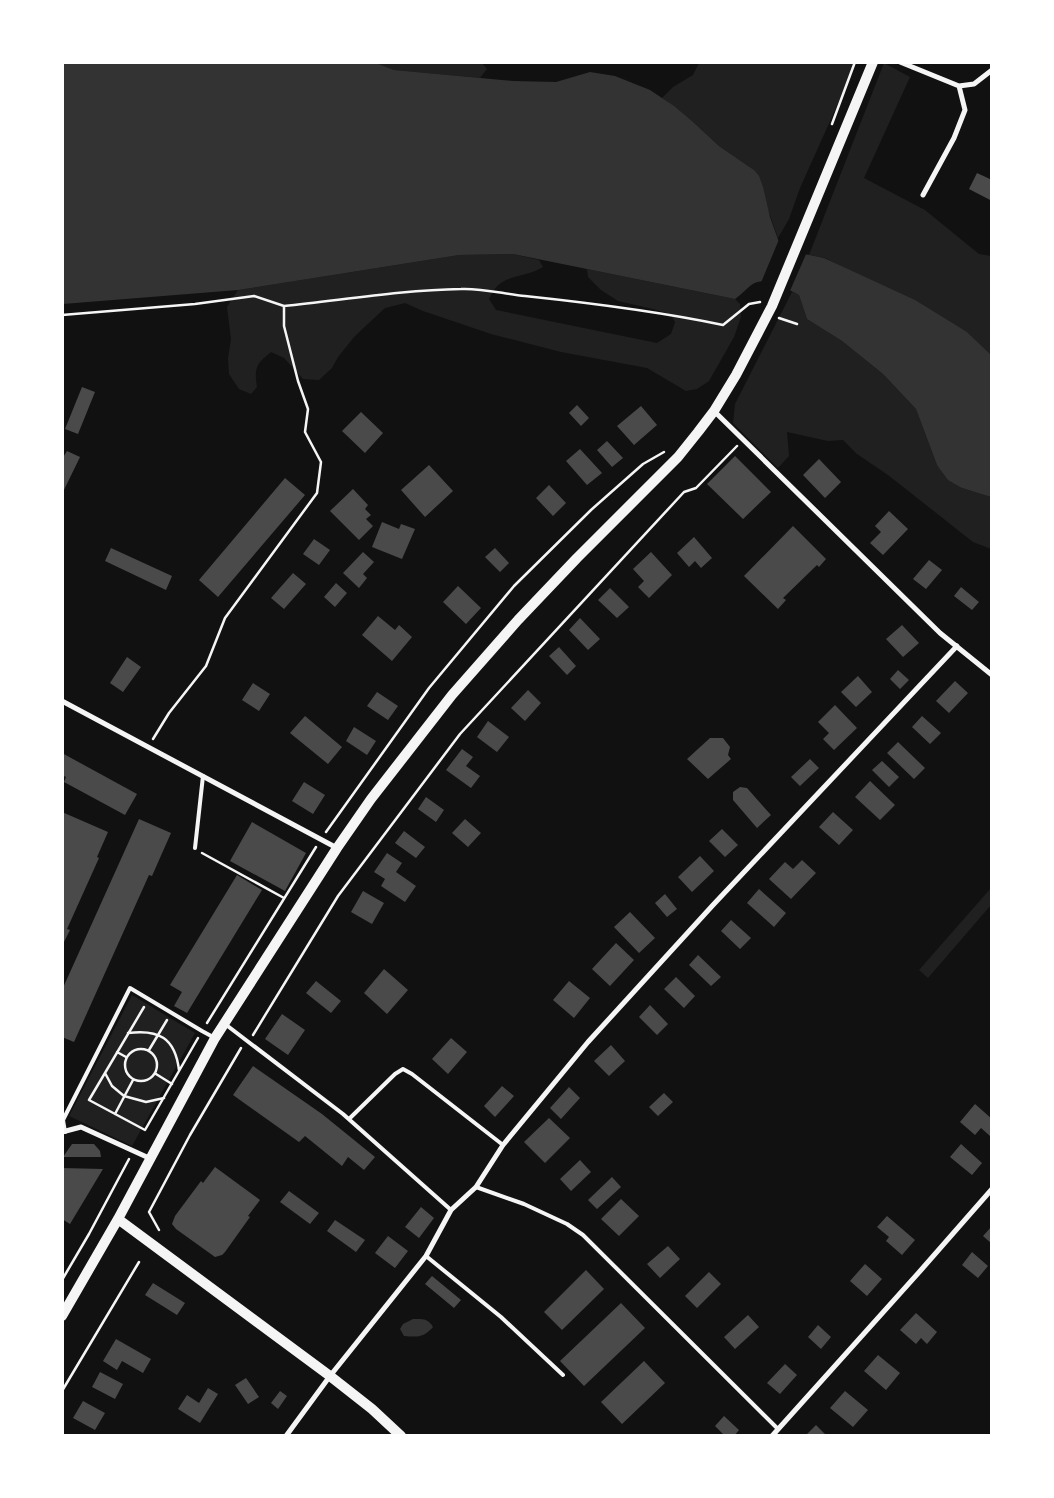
<svg xmlns="http://www.w3.org/2000/svg" width="1054" height="1498" font-family="Manrope,sans-serif">
<style>
.green{fill:#202020}
.water{fill:#333}
.pier{fill:#111}
.building{fill:#4a4a4a}
.lines{fill:none;stroke-linecap:round;stroke-linejoin:round}
.path{stroke:#f5f5f5;stroke-width:2.5}
.service{stroke:#f5f5f5;stroke-width:4}
.minor{stroke:#f5f5f5;stroke-width:5}
.secondary{stroke:#f5f5f5;stroke-width:10}
</style>
<rect width="100%" height="100%" fill="#111"/>
<path class="green" d="M373 63H482L487 69 480 78 394 70Z
M699 63H855L844 90 800 188 789 219 778 238 754 170 719 146 692 121 662 98 673 87 693 75Z
M884 63 910 77 864 178 925 210 979 254 991 256V356L967 332 825 258 809 255Z
M513 254 539 260 543 267C522 280 500 272 489 299L496 310 657 343 671 334 675 322 670 314 653 309 618 301 601 290 588 277 587 269 735 299 740 304 741 317 734 337 709 381 697 389 686 391 647 368 561 352 491 334 423 311 405 303 385 308 355 336 338 357 332 368 319 380 303 379 284 358 271 352C256 364 254 368 257 387L251 394 239 389 229 374 228 358 231 339 227 307 238 290 459 255Z
M792 292 799 295 807 319 842 341 883 374 916 409 937 465 962 488 991 497V549L973 542 888 475 857 454 843 440 828 441 787 432 789 456 778 468 733 423 735 404Z
M991 888V905L928 978 919 970Z
M132 995 195 1033 132 1146 69 1116Z"/>
<path class="water" d="M373 62 394 70 513 81 556 82 590 72 615 76 650 90 674 106 692 121 719 146 754 170 759 176 763 187 770 217 780 245 785 250 824 258 915 300 967 332 992 356 991 497 962 488 948 480 937 465 916 409 883 374 842 341 807 319 799 295C785 288 765 274 750 286 745 290 741 295 735 299L513 254 459 255 238 290 63 304V63Z
M413 1319C422 1319 428 1318 433 1327 423 1338 418 1337 404 1336L400 1329 403 1324Z"/>
<path class="pier" d="M780 237 783 244 787 248 807 252 789 293 768 283 760 285Z"/>
<path class="building" d="M977 173 992 180V201L969 189Z
M82 387 95 392 78 434 65 429Z
M577 405 589 418 581 426 569 413Z
M641 406 657 425 634 445 617 426Z
M361 412 383 433 365 453 342 431Z
M607 441 623 458 612 467 597 450Z
M580 449 602 473 587 485 566 461Z
M67 451 80 457 62 494V459Z
M735 456 771 492 743 519 707 484Z
M819 459 841 482 825 498 803 475Z
M429 465 453 491 425 517 401 490Z
M285 478 305 495 218 597 199 580Z
M549 485 566 503 553 516 536 498Z
M353 489 368 505 365 509 371 515 366 519 373 526 359 540 330 511Z
M889 511 908 529 883 555 870 543 881 532 875 526Z
M382 522 399 529 401 524 415 529 402 559 372 547Z
M793 526 826 559 819 567 817 565 783 598 786 600 778 609 744 576Z
M694 537 712 558 701 568 695 561 689 567 677 553Z
M314 539 330 550 319 565 303 554Z
M111 548 172 576 166 590 105 561Z
M495 548 509 563 500 572 485 557Z
M363 552 374 562 363 574 367 578 359 588 343 573Z
M651 552 672 575 649 598 638 587 644 581 633 569Z
M929 560 942 570 926 589 913 579Z
M293 573 306 584 284 609 271 598Z
M336 583 347 593 335 607 324 597Z
M458 586 481 608 466 624 443 602Z
M961 587 979 602 972 610 954 596Z
M610 588 629 607 617 618 598 600Z
M378 616 395 630 399 625 412 637 392 661 362 635Z
M580 618 600 639 588 650 569 630Z
M902 625 919 643 903 657 886 639Z
M559 647 576 666 567 675 549 656Z
M127 657 141 667 123 692 110 683Z
M898 670 909 680 900 689 890 679Z
M858 676 872 692 856 707 841 692Z
M955 681 968 693 949 713 936 701Z
M253 683 270 694 259 711 242 700Z
M528 690 541 703 525 721 511 708Z
M377 692 398 706 388 720 367 706Z
M835 705 857 728 834 750 823 739 829 733 818 722Z
M305 716 342 747 328 764 290 733Z
M922 716 941 733 930 744 912 727Z
M488 721 509 737 497 752 477 737Z
M354 727 376 741 367 755 346 741Z
M710 738H723L730 747 728 755 731 759 708 779 687 759Z
M898 742 925 768 914 779 887 753Z
M462 749 473 757 466 766 480 776 471 788 446 770Z
M62 753 137 794 125 815 64 782 66 777 62 775Z
M810 759 819 768 800 786 791 777Z
M882 761 899 777 889 787 872 770Z
M870 781 895 805 880 820 855 797Z
M304 782 325 795 313 814 292 801Z
M740 787 747 788 771 815 757 828 733 800V792Z
M426 797 444 810 436 822 418 809Z
M62 812 108 832 97 857 99 858 67 929 70 930 62 946Z
M833 812 853 830 839 845 819 827Z
M139 819 171 833 152 876 149 875 74 1042 62 1037V990Z
M465 819 481 833 468 847 452 833Z
M252 822 306 853 285 891 230 861Z
M722 829 738 845 725 857 709 841Z
M404 831 425 847 416 858 395 843Z
M387 853 402 863 396 872 416 886 405 902 381 886 385 879 374 872Z
M700 856 714 871 692 892 678 877Z
M802 860 816 873 791 899 769 879 785 862 793 869Z
M237 875 262 890 187 1013 174 1006 182 992 170 985Z
M759 889 786 913 774 927 747 903Z
M363 891 384 903 372 924 351 912Z
M665 894 677 909 667 917 655 903Z
M630 912 655 938 639 953 614 927Z
M731 920 751 938 740 949 721 931Z
M616 943 634 960 610 986 592 969Z
M698 955 721 977 711 986 689 965Z
M384 969 408 990 387 1014 364 993Z
M676 977 695 996 684 1008 664 989Z
M316 981 341 1001 331 1013 306 993Z
M569 981 590 998 574 1018 553 1000Z
M650 1005 668 1024 657 1035 639 1017Z
M282 1014 305 1030 288 1055 265 1039Z
M451 1038 467 1052 448 1074 432 1059Z
M611 1045 625 1061 609 1076 594 1061Z
M253 1066 322 1114 375 1157 364 1170 348 1157 342 1166 305 1136 299 1142 233 1095Z
M502 1086 514 1096 495 1117 484 1106Z
M569 1087 580 1098 561 1119 550 1108Z
M664 1093 673 1102 658 1116 649 1107Z
M975 1104 992 1119 990 1136 981 1128 975 1135 960 1122Z
M549 1118 570 1138 545 1163 524 1142Z
M72 1144H94L100 1151 101 1157H63Z
M961 1144 982 1163 972 1175 950 1157Z
M580 1160 591 1172 571 1191 560 1179Z
M215 1167 260 1200 248 1216 250 1217 225 1252 222 1255 215 1257 176 1229 172 1224 175 1216 201 1181 203 1183Z
M62 1168 103 1169 70 1224 62 1219Z
M612 1177 621 1187 597 1209 588 1200Z
M289 1191 319 1213 310 1224 280 1202Z
M621 1199 639 1216 619 1236 601 1219Z
M421 1207 434 1218 419 1238 405 1227Z
M887 1216 915 1240 902 1255 886 1241 889 1237 877 1227Z
M335 1220 365 1240 356 1252 327 1231Z
M992 1226V1244L983 1236Z
M388 1236 408 1251 395 1268 375 1253Z
M668 1246 680 1259 660 1278 647 1264Z
M972 1252 988 1266 978 1278 962 1265Z
M865 1264 882 1279 867 1296 850 1281Z
M586 1270 604 1289 562 1330 544 1312Z
M709 1272 721 1284 697 1308 685 1296Z
M432 1276 461 1300 454 1308 425 1284Z
M153 1283 185 1303 177 1315 145 1295Z
M621 1303 645 1328 584 1386 560 1361Z
M916 1313 937 1332 927 1344 921 1338 916 1344 900 1330Z
M748 1315 759 1327 735 1349 724 1337Z
M818 1325 831 1337 821 1349 808 1337Z
M116 1339 151 1359 143 1373 122 1361 117 1370 103 1361Z
M878 1355 900 1373 886 1390 864 1371Z
M644 1361 665 1383 622 1424 601 1402Z
M785 1364 797 1375 780 1394 767 1383Z
M100 1372 123 1384 115 1399 92 1387Z
M246 1378 259 1397 248 1404 235 1385Z
M208 1388 218 1394 200 1423 178 1409 187 1395 199 1403Z
M280 1391 287 1396 278 1409 271 1403Z
M845 1391 868 1410 853 1427 830 1408Z
M83 1401 105 1413 95 1430 73 1418Z
M724 1416 739 1430 734 1436H725L715 1426Z
M816 1425 827 1436H805Z"/>
<g class="lines">
<path class="path" d="M832 124 855 62
M62 315 195 304 254 296 284 306
M779 318 797 324
M153 739 169 713 206 666 225 618 317 493 321 462 305 432 308 409 298 381 284 326V306C343 300 401 290 461 289 482 288 504 294 525 296 591 303 657 311 723 325L749 304 760 302
M326 832 429 688 514 586 591 510 643 464 664 452
M202 853 284 898
M144 1007 89 1100 145 1130 198 1038
M207 1023 316 847
M128 1033C159 1029 175 1038 179 1070
M253 1035 338 896 460 734 684 492 696 488 737 446
M125 1065a16 16 0 1 1 32 0a16 16 0 1 1-32 0Z
M149 1050 167 1020
M117 1052 126 1057
M105 1073 112 1086 124 1096 146 1102 164 1098
M156 1074 172 1084
M115 1114 133 1080
M159 1230 149 1212 190 1135 241 1048
M62 1280 89 1234 129 1159
M62 1391 139 1262"/>
<path class="service" d="M195 848 203 776
M225 1024 343 1114 451 1210
M349 1119 395 1074 403 1069 412 1074 503 1145
M65 1132 63 1120 130 988 202 1031 213 1037
M476 1187 524 1204 567 1224 583 1235 778 1429
M426 1256 501 1317 563 1375"/>
<path class="minor" d="M900 62 959 86 974 84 992 70
M923 195 954 138 965 110 959 86
M714 411 940 633 992 675
M62 701 337 848
M62 1132 81 1127 149 1158
M286 1436 330 1376 426 1256 451 1210 476 1187 503 1145 588 1042 713 905 957 646
M772 1436 921 1270 992 1189"/>
<path class="secondary" d="M118 1219 330 1376 372 1409 401 1436
M62 1316 118 1219 215 1038 337 848 371 799 452 695 518 620 577 558 678 457 698 432 714 411 736 375 772 306 873 62"/>
</g>
<rect width="1054" height="1498" fill="none" stroke="#ffffff" stroke-width="128"/>
</svg>
